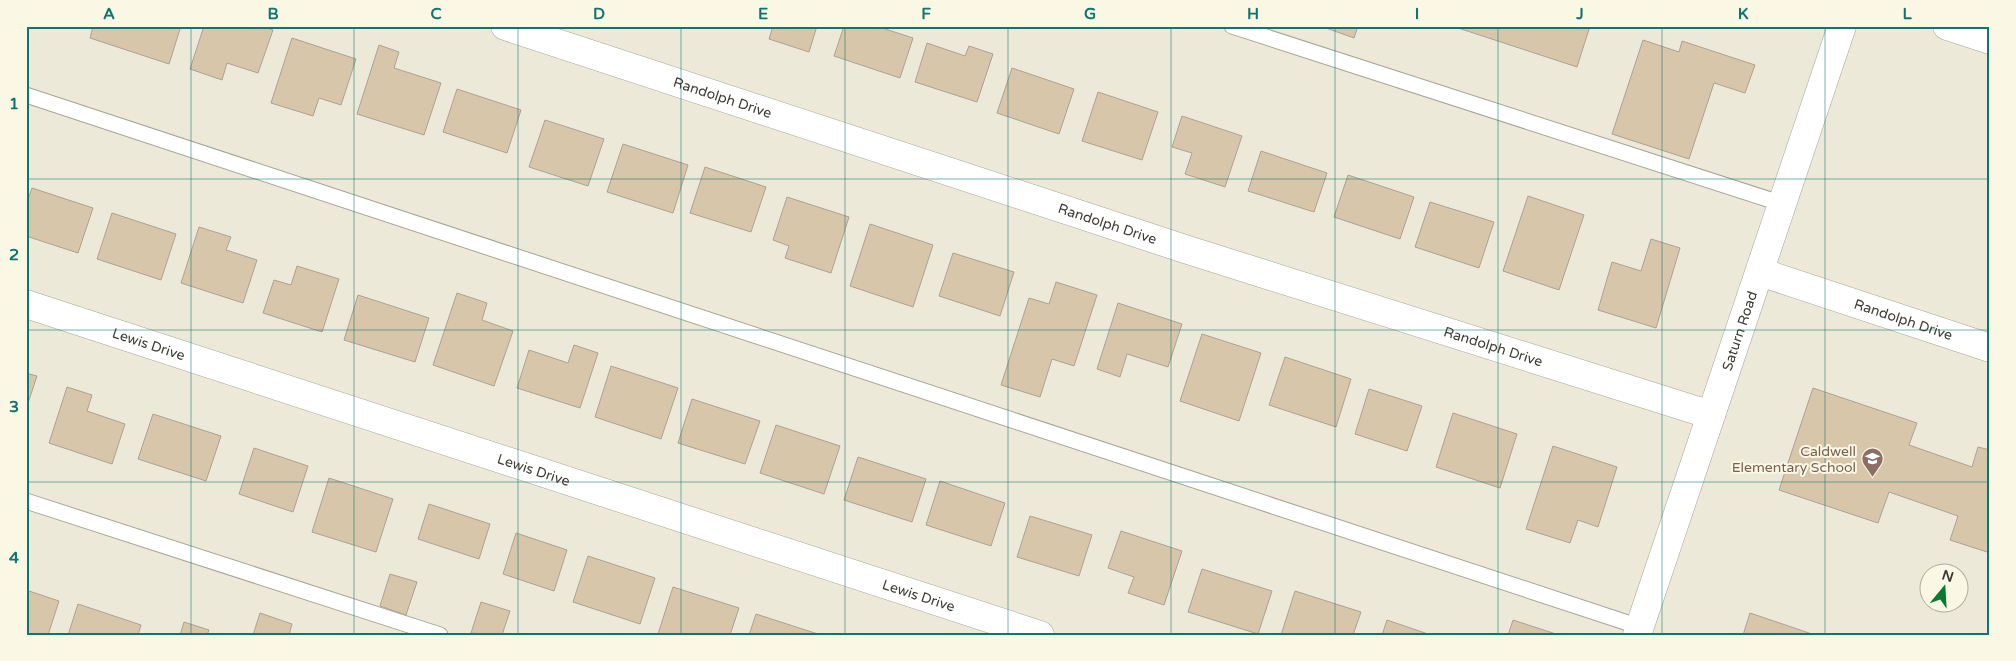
<svg xmlns="http://www.w3.org/2000/svg" width="2016" height="661" font-family="'Varela Round',sans-serif">
<style>
.building{fill:#d8c6aa;stroke:#aba293}
.lines{fill:none;stroke-linecap:round;stroke-linejoin:round}
.lane-casing{stroke:#a8a494;stroke-width:17}
.street-casing{stroke:#a8a494;stroke-width:29}
.secondary-casing{stroke:#a8a494;stroke-width:29}
.lane{stroke:#fff;stroke-width:15}
.street{stroke:#fff;stroke-width:28}
.secondary{stroke:#fff;stroke-width:28}
.grid{fill:none;stroke:#0f766e;stroke-width:1;stroke-opacity:0.55}
.labels{text-anchor:middle;dominant-baseline:central;stroke-width:4;stroke-linejoin:round;paint-order:stroke}
.street-label{font-size:14px;fill:#3e3c35;stroke:#fbf7e5}
.education-label{font-size:14px;fill:#785e54;stroke:#fbf7e5;text-anchor:end}
.neatline{fill:none;stroke:#0f766e;stroke-width:2}
.grid-label{font-size:16px;text-anchor:middle;font-weight:bold;fill:#0f766e}
</style>
<rect width="100%" height="100%" fill="#ede9d8"/>
<path class="building" d="M93 26H181L169 64 90 38Z
M204 26H261L273 30 258 73 227 63 222 80 190 69Z
M773 26H817L809 52 769 39Z
M844 26H876L913 38 900 78 834 56Z
M1326 26H1358L1354 38 1326 28Z
M1452 26H1590L1577 67Z
M292 38 356 59 341 105 319 98 313 116 271 103Z
M1643 40 1679 52 1682 41 1755 65 1745 93 1714 83 1689 159 1612 134Z
M927 43 965 56 969 46 993 54 977 102 915 82Z
M379 45 399 52 394 68 441 83 424 135 357 114Z
M1012 68 1074 89 1059 134 997 113Z
M457 89 521 110 507 153 443 132Z
M1098 92 1158 112 1142 160 1082 141Z
M1182 116 1242 136 1225 187 1185 174 1192 153 1172 147Z
M545 120 604 139 588 186 529 167Z
M623 144 688 165 673 213 607 192Z
M1261 151 1327 173 1314 212 1248 191Z
M705 167 766 187 751 232 690 213Z
M1348 175 1414 197 1400 239 1334 217Z
M32 188 93 208 78 253 26 236V205Z
M1528 196 1584 215 1559 290 1503 271Z
M787 197 849 217 831 273 785 258 789 246 773 240Z
M1430 202 1494 222 1479 268 1415 247Z
M112 213 176 234 161 280 97 259Z
M870 224 933 245 913 307 850 286Z
M199 227 231 237 226 250 257 260 243 303 181 283Z
M1651 239 1680 248 1656 328 1598 310 1612 262 1641 271Z
M953 253 1014 272 1000 316 939 296Z
M297 266 339 279 322 332 263 313 274 280 291 285Z
M1056 282 1097 295 1074 366 1052 359 1040 397 1001 385 1029 298 1049 304Z
M457 293 487 303 482 320 513 331 494 386 433 365Z
M358 295 429 318 415 362 344 340Z
M1118 303 1182 324 1168 367 1127 354 1120 377 1097 369Z
M1202 334 1261 353 1239 421 1180 401Z
M574 345 598 353 580 408 517 388 529 350 568 363Z
M1285 357 1351 379 1336 427 1269 405Z
M611 366 678 388 661 439 595 417Z
M26 373 37 376 26 409Z
M67 387 92 395 87 411 125 424 112 464 49 443Z
M1813 388 1917 423 1909 445 1972 467 1978 447 1990 450V553L1950 540 1958 516 1889 492 1878 523 1779 490Z
M1369 389 1422 406 1407 451 1355 434Z
M692 399 760 421 745 464 678 443Z
M1453 413 1517 434 1500 488 1436 467Z
M153 414 221 436 206 481 138 459Z
M776 425 840 446 824 494 760 473Z
M1553 446 1617 467 1598 527 1578 520 1570 543 1526 529Z
M254 448 308 466 293 512 239 494Z
M858 457 926 479 912 522 844 500Z
M329 478 393 499 376 552 312 532Z
M940 481 1005 503 991 546 926 525Z
M429 504 490 524 479 559 418 539Z
M1030 516 1092 535 1079 576 1017 557Z
M1121 531 1182 551 1164 605 1128 593 1134 577 1108 568Z
M516 533 567 550 554 591 503 574Z
M588 556 655 578 640 624 573 602Z
M1202 569 1272 591 1258 634 1188 612Z
M390 574 417 582 406 615 380 606Z
M673 587 739 608 730 635 658 634Z
M26 590 59 601 48 635H26Z
M1295 591 1361 612 1353 635H1281Z
M481 602 510 611 502 635 471 633Z
M78 604 141 625 138 635H68Z
M260 613 292 624 289 635H253Z
M1750 613 1815 635H1743Z
M756 614 821 635H749Z
M1387 620 1431 635H1382Z
M1513 620 1556 634V635H1508Z
M184 622 209 630 207 635H180Z"/>
<g class="lines">
<defs>
<path id="lane" d="M1232 26 1783 204
M26 95 1640 627
M26 501 440 635"/>
<g id="street">
<path id="s1" d="M505 26 1188 250 1711 415"/>
<path d="M1947 26 1990 40"/>
<path id="s2" d="M1760 272 1990 348"/>
<path id="s3" d="M26 304 1040 635"/>
</g>
<g id="secondary">
<path id="s4" d="M1637 635 1842 26"/>
</g>
</defs>
<use href="#lane" class="lane-casing"/>
<use href="#street" class="street-casing"/>
<use href="#secondary" class="secondary-casing"/>
<use href="#lane" class="lane"/>
<use href="#street" class="street"/>
<use href="#secondary" class="secondary"/>
</g>
<path class="grid" d="M191 26V635M354 26V635M518 26V635M681 26V635M845 26V635M1008 26V635M1171 26V635M1335 26V635M1498 26V635M1662 26V635M1825 26V635M26 179H1990M26 330H1990M26 482H1990"/>
<defs>
<symbol id="school-pin" viewBox="-11 -11 22 30"><path d="M0 17L-7.5 6A9.5 9.5 0 1 1 7.5 6Z" fill="#8d6e63" stroke="#fbf7e5"/><path d="M0-5L7-2L0 1L-7-2ZM-4 1L0 2.5L4 1V4Q0 6-4 4Z" fill="#fff"/></symbol>
</defs>
<g fill-rule="evenodd">
<use href="#school-pin" x="1860" y="446" width="25" height="34"/>
</g>
<g class="labels">
<g class="street-label">
<text stroke="none"><textPath href="#s1" startOffset="229">Randolph Drive</textPath></text>
<text stroke="none"><textPath href="#s1" startOffset="634">Randolph Drive</textPath></text>
<text stroke="none"><textPath href="#s2" startOffset="151">Randolph Drive</textPath></text>
<text stroke="none"><textPath href="#s4" startOffset="321">Saturn Road</textPath></text>
<text stroke="none"><textPath href="#s3" startOffset="129">Lewis Drive</textPath></text>
<text stroke="none"><textPath href="#s1" startOffset="1039">Randolph Drive</textPath></text>
<text stroke="none"><textPath href="#s3" startOffset="534">Lewis Drive</textPath></text>
<text stroke="none"><textPath href="#s3" startOffset="939">Lewis Drive</textPath></text>
</g>
<g class="education-label">
<text x="1856" y="451">Caldwell<tspan x="1856" dy="16">Elementary School</tspan></text>
</g>
</g>
<rect width="2016" height="661" fill="none" stroke="#fbf7e5" stroke-width="55"/>
<g transform="translate(1944 588) rotate(18)"><circle r="24" fill="#fbf7e5" stroke="#afac9f"/>
<path d="M0-4L9 19L0 12L-9 19Z" fill="#067b31"/>
<text y="-8" font-size="14" font-weight="bold" text-anchor="middle" fill="#3e3c35">N</text>
</g>
<rect x="28" y="28" width="1960" height="606" class="neatline"/>
<g class="grid-label">
<text x="109" y="19">A</text>
<text x="273" y="19">B</text>
<text x="436" y="19">C</text>
<text x="599" y="19">D</text>
<text x="763" y="19">E</text>
<text x="926" y="19">F</text>
<text x="1090" y="19">G</text>
<text x="1253" y="19">H</text>
<text x="1417" y="19">I</text>
<text x="1580" y="19">J</text>
<text x="1743" y="19">K</text>
<text x="1907" y="19">L</text>
<text x="14" y="109">1</text>
<text x="14" y="260">2</text>
<text x="14" y="412">3</text>
<text x="14" y="563">4</text>
</g>
</svg>
